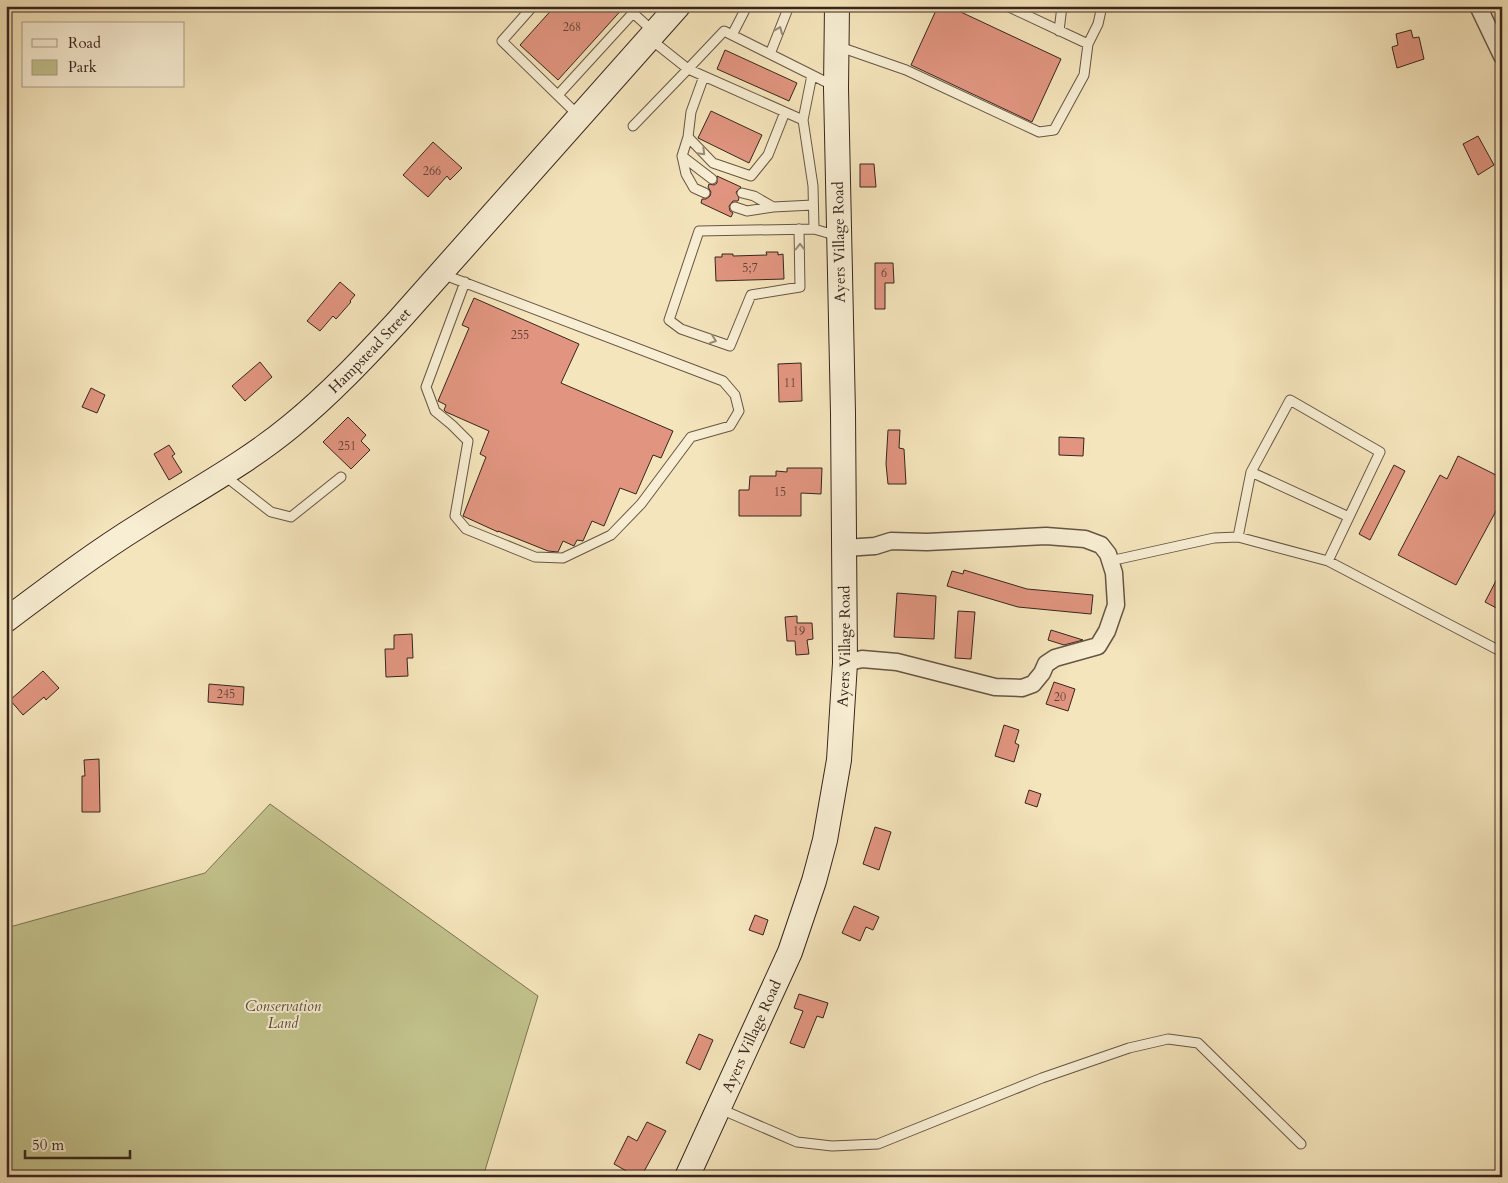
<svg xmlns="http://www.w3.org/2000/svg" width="1508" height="1183" font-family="Cardo,serif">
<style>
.green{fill:#c2c28c;stroke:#7c7454}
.building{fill:#e19580;stroke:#37251d}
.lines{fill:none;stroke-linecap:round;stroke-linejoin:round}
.service-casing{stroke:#665545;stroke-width:11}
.minor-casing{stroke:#665545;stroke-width:19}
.secondary-casing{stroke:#37251d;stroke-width:26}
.service{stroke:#f8eed3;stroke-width:9}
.minor{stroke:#f8eed3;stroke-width:16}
.secondary{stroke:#f8eed3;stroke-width:24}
.oneway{stroke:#988a78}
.labels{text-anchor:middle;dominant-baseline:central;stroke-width:4;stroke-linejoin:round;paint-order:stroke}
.number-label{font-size:12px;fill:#624136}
.street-label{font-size:15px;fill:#37251d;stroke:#f8eed3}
.park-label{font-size:15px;font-style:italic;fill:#5a4c39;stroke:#f8eed3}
</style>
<rect width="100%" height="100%" fill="#f5e5bc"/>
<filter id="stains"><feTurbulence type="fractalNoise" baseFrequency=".004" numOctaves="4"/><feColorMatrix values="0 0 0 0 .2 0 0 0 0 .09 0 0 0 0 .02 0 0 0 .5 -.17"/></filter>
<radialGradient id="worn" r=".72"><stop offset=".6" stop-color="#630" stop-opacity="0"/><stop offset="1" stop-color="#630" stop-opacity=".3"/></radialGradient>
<path class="green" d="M270 804 538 996 483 1177H6V928L205 873Z"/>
<path class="building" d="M555 6H625L558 80 520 45Z
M938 6H948L1061 59 1032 122 911 65Z
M1411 30 1413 38 1419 37 1424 59 1397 68 1392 47 1398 45 1396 34Z
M725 50 797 83 789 101 717 69Z
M711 111 762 135 749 163 698 138Z
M1478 136 1494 165 1478 175 1463 144Z
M433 142 462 168 450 180 447 176 428 197 403 175Z
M860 164H874L876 187H860Z
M717 176 741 187 736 192 739 198 738 201H733L729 206 730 211 733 213 731 217 701 203 702 199H706L710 196 711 192 708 187 709 184 714 185 717 183Z
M766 252H778V255L783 254 784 279 716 281 715 257H722V254H733V256L767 255Z
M875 263H893L894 283H885V309H875Z
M340 282 355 295 350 301 351 302 336 319 333 316 320 331 307 321Z
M474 298 579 344 561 383 673 431 661 458 653 455 636 494 620 488 604 526 592 521 583 541 577 540 574 546 563 541 558 552 548 551 498 531V532L463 516 486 457 480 454 489 431 446 412 444 410 446 405 438 401 469 328 462 325Z
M260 362 272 377 245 401 232 386Z
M801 363 802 401 779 402 778 364Z
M91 388 105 395 97 413 82 407Z
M348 417 366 435 361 441 370 450 351 469 323 442Z
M888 430H900L899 448 904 449 906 484H888L886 464Z
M1059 437 1084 438 1083 456 1059 455Z
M169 445 175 454 172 456 182 472 169 480 154 454Z
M1458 456 1502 478V500L1456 585 1398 555 1440 475 1447 479Z
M1394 465 1405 471 1370 540 1359 534Z
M787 468H822L821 494 801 493V516H739V490H749L750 476H776V471L787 472Z
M1502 569V611L1485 602Z
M964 570 1027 589 1093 595 1091 614 1018 607 947 586 952 571 963 574Z
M897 593 936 596 934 639 894 637Z
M958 611 975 612 971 659 955 658Z
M797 616V623H812L813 639 807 640 809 654 796 655 795 641H787L785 617Z
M1051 630 1083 640 1064 645 1048 640Z
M412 634 413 658H407L408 676 386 677 385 649H394V635Z
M43 671 59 688 46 700 44 697 23 715 10 700Z
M1054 682 1075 689 1068 711 1046 704Z
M209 684 244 687 243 705 208 702Z
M1004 725 1019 730 1015 743 1019 745 1014 762 995 756Z
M99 759 100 812H82V776H85L84 760Z
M1029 790 1041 794 1037 807 1025 803Z
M875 827 891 832 879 870 863 864Z
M854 906 879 917 873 930 866 927 860 941 842 933Z
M755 915 768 920 763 935 749 930Z
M799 994 828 1003 823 1018 817 1016 804 1048 790 1043 803 1011 794 1008Z
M699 1034 713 1040 700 1070 686 1063Z
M647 1122 666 1131 641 1177H637L614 1164 628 1136 637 1141Z"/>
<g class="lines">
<defs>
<path id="service" d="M533 6 502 41 580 117
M1059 31 1062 6
M732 35 747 6
M649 38 688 69 724 31 834 86
M1088 44 1098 24 1102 6
M837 46 906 70 1039 132 1054 130 1084 75 1088 44 1007 6
M770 54 789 6
M704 76 691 112 688 137 713 163 751 176 768 155 785 112
M558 95 633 13 654 32
M803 120 813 186 814 229 838 236
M633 126 688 69 803 120 812 75
M688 137 682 156 686 174 694 188 705 193
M682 156 712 179
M742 193 754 196 773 207
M735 207 747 211 773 207 813 205
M799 229 800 287 751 295 730 346 681 329 669 320 699 231 814 229
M442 274 723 381 735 395 739 411 730 426 691 437 641 504 611 535 563 558 535 557 466 529 455 516 468 441 452 425 435 411 426 387 465 282
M1251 472 1349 517
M225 476 271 512 291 517 341 477
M1238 537 1251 472 1290 400 1380 452 1328 561
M1110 561 1214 538 1238 537 1328 561 1502 652
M718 1108 797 1142 832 1146 878 1144 1042 1078 1129 1048 1168 1039 1198 1043 1301 1144"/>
<path id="minor" d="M1478 6 1502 56
M845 548 875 546 891 541 927 542 1046 536 1085 539 1101 545 1108 554 1114 573 1116 605 1107 631 1098 646 1055 658 1046 664 1042 673 1033 684 1022 688 995 687 897 662 862 659 845 663"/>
<g id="secondary">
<path id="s1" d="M6 620C50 587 95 553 142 524 192 492 245 464 291 426 330 394 365 357 399 320L678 6"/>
<path id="s2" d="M687 1177 790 952 814 881 825 840 839 760 845 663 843 413 836 88 837 6"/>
</g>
</defs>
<use href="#service" class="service-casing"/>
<use href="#minor" class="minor-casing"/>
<use href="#secondary" class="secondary-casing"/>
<use href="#service" class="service"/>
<use href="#minor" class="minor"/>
<use href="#secondary" class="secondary"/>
</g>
<defs><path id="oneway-chevron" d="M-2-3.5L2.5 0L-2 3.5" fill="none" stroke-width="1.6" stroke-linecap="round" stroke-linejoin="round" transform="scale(1.25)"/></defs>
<g class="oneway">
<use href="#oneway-chevron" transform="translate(779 30) rotate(-67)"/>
<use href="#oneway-chevron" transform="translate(702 152) rotate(45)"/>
<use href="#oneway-chevron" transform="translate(800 247) rotate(-90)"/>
<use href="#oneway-chevron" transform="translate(713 340) rotate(19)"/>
</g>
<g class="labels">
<g class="number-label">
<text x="572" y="27">268</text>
<text x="432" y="171">266</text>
<text x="750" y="268">5;7</text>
<text x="884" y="273">6</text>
<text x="520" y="335">255</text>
<text x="790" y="383">11</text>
<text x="347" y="446">251</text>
<text x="780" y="492">15</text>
<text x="799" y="631">19</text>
<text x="226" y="694">245</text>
<text x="1060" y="697">20</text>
</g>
<g class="street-label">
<text transform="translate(839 242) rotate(-91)">Ayers Village Road</text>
<text stroke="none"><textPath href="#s1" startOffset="454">Hampstead Street</textPath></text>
<text stroke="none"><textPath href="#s2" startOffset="560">Ayers Village Road</textPath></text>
<text stroke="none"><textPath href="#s2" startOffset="155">Ayers Village Road</textPath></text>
</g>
<g class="park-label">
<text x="283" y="1006">Conservation<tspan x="283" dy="17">Land</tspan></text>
</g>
</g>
<rect width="1508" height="1183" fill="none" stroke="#f5e5bc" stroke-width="25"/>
<rect x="8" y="8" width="1493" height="1168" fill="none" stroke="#37251d" stroke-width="2.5"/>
<rect x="12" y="12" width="1483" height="1158" fill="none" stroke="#37251d"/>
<rect x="22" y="22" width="162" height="65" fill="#f8eed3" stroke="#ab9e8a"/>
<rect x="32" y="39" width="25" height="8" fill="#f8eed3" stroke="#ab9e8a"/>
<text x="68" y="48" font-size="15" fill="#37251d">Road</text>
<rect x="32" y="60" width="25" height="15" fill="#c2c28c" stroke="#ab9e8a"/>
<text x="68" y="72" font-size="15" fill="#37251d">Park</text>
<path d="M25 1150v8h105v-8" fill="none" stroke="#37251d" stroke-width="2.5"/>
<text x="32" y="1150" font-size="15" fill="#37251d" stroke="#f8eed3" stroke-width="4" paint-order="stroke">50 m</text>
<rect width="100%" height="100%" filter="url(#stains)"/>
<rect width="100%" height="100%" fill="url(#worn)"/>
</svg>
